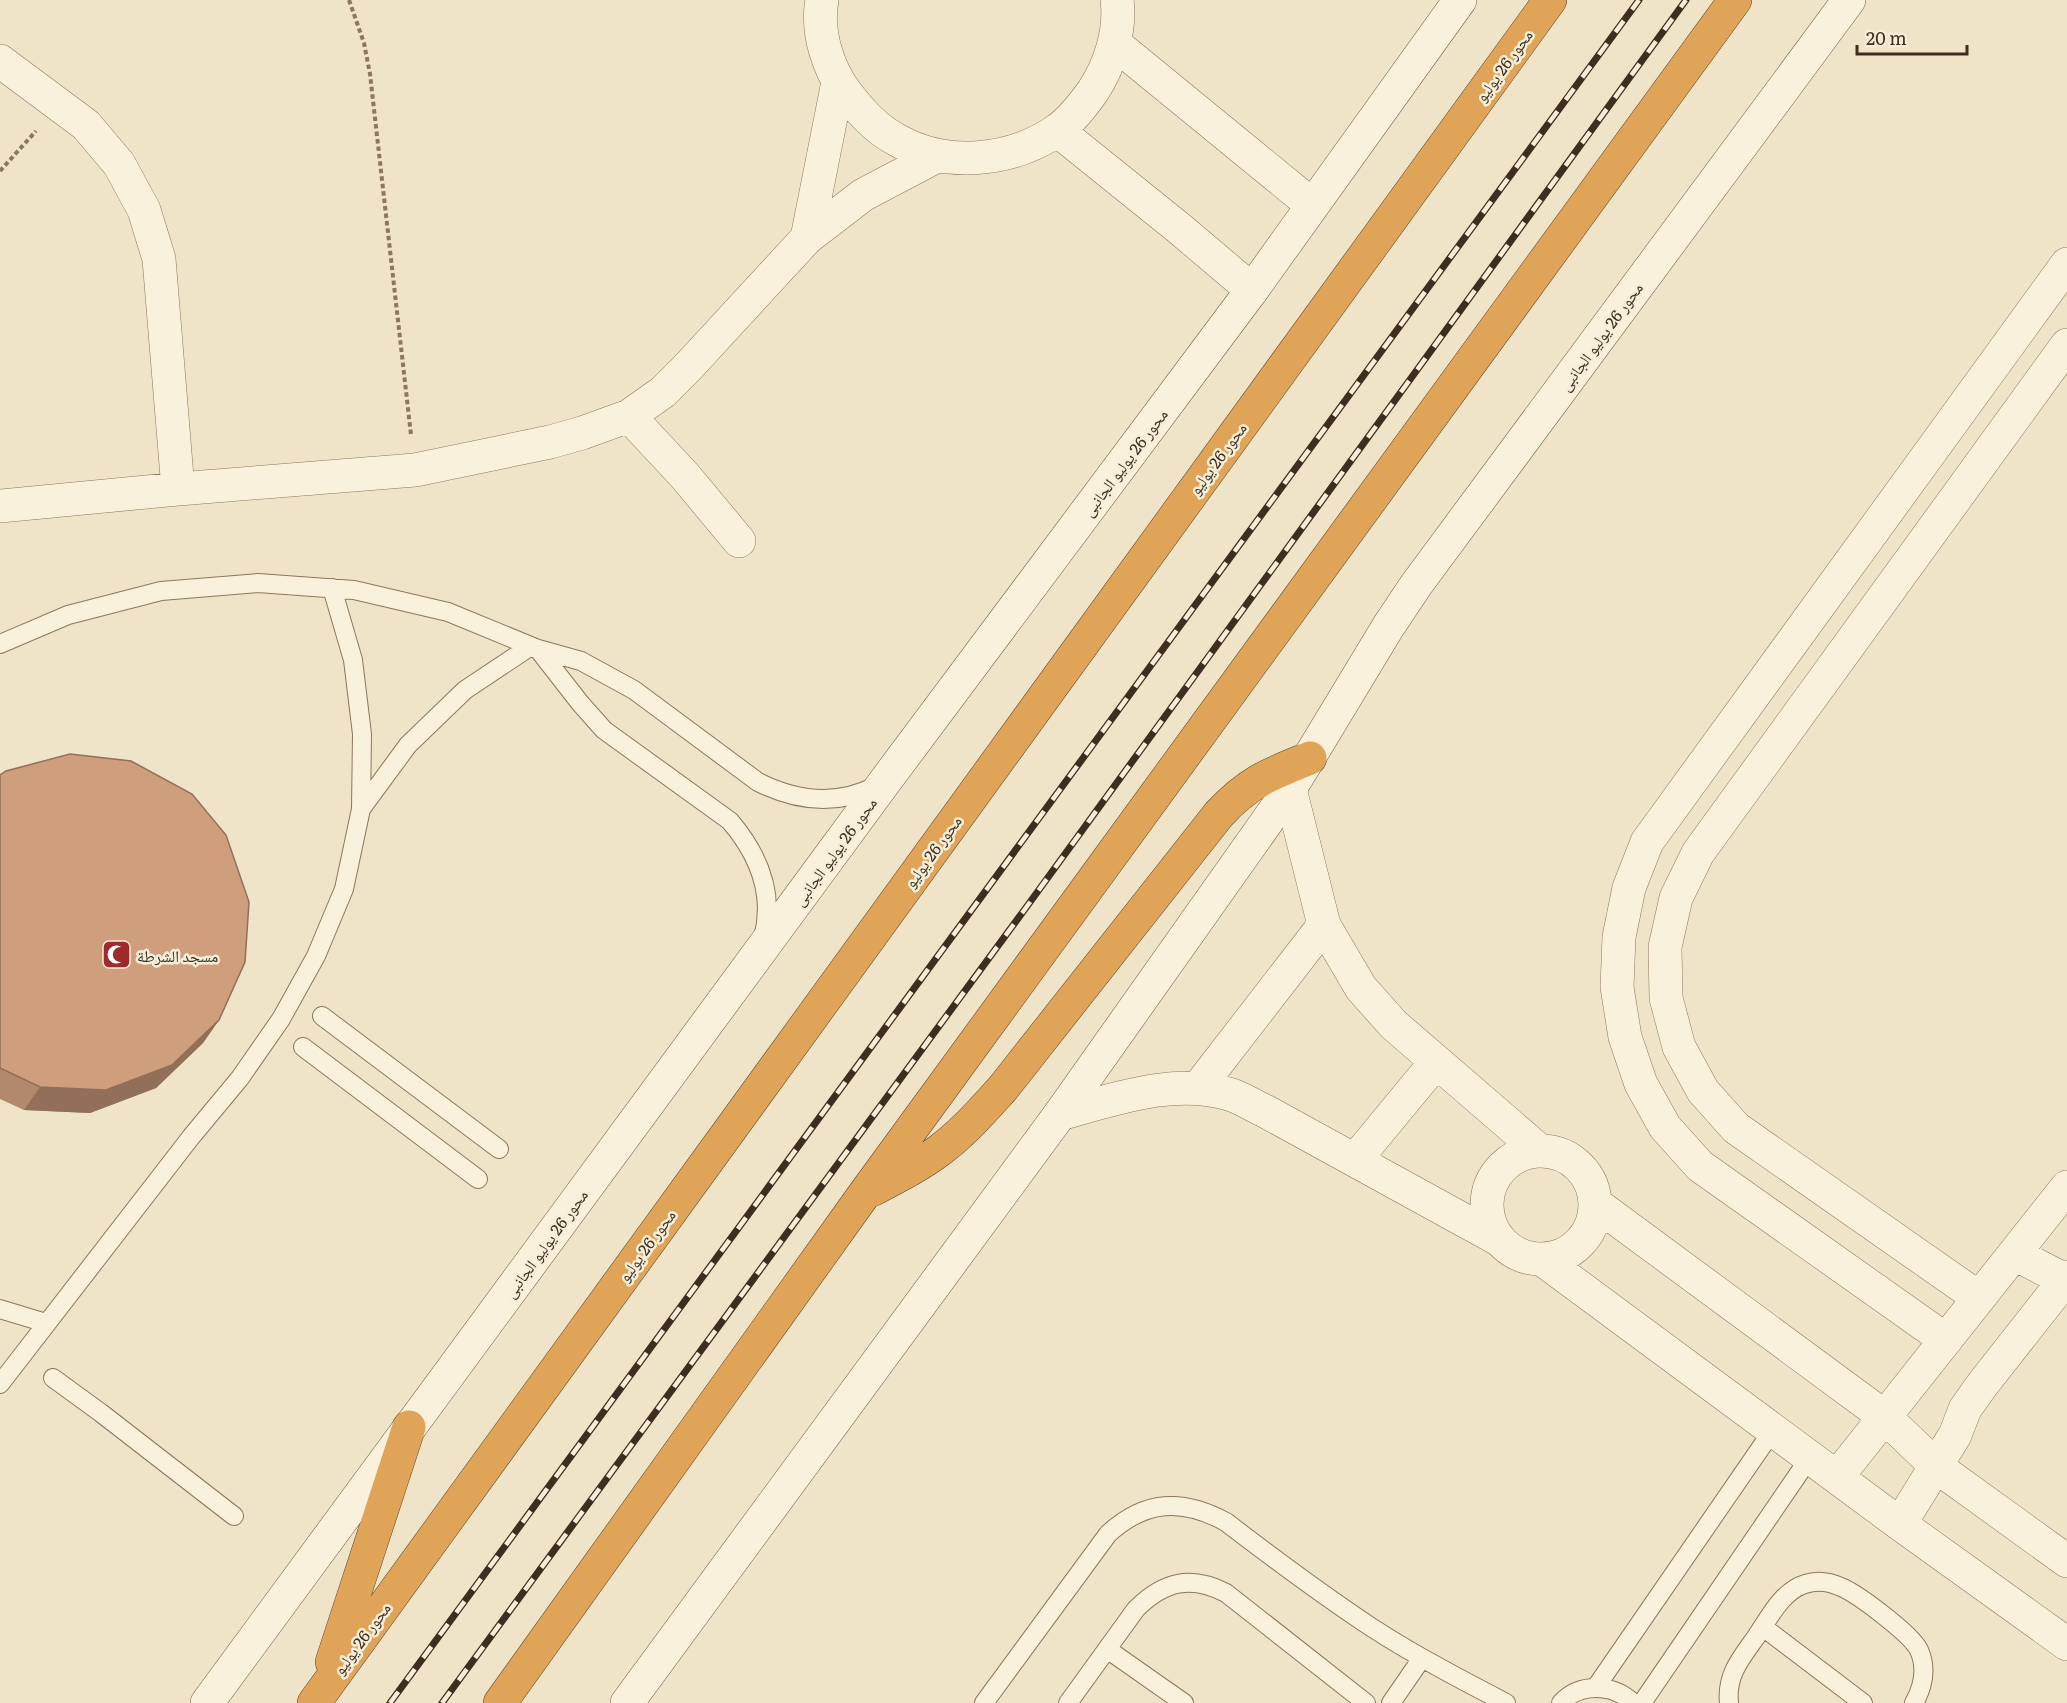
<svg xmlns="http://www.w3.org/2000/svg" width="2067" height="1703" font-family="Literata,'Noto Naskh Arabic',serif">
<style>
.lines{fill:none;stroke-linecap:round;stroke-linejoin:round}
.lane-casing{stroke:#8d765c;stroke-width:20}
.street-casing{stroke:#8d765c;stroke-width:34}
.secondary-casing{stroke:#6f573f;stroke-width:34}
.highway-casing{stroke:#5b4430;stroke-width:34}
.path{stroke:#8d765c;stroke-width:4;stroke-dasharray:4.5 3;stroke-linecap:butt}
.lane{stroke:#faf1dc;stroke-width:18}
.street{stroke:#faf1dc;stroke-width:33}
.secondary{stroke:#faf1dc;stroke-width:33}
.highway{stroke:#e0a458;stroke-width:33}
.rail-casing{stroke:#3d2e20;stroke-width:7}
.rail{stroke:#f7eed8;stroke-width:4.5;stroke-dasharray:14;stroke-linecap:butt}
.wall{fill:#b2896c}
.shaded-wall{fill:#916f58}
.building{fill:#cf9f7d;stroke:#916f58;stroke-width:1.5}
.labels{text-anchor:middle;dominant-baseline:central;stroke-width:5;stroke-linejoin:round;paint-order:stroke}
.street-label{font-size:16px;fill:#3d2e20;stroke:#f7eed8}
.poi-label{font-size:16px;fill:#3d2e20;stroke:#f7eed8;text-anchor:start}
</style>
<rect width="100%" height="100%" fill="#f0e4c8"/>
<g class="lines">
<defs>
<path id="lane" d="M0 644 68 615 161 591 258 583 354 590 448 612 538 649 581 661 634 690 758 782C796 801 837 806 876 786
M538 649 580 703 604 730 730 821C758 854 775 894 763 938
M361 809 408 745 465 690 531 646
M322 1016 499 1149
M303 1047 478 1179
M0 1309 46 1323
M53 1378 101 1413 234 1516
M0 1384 191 1137 240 1078 281 1019 316 956 344 889 361 809 362 734 353 660 332 588
M1763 1627 1863 1703
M1107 1649 1184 1703
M1596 1687 1773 1430
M984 1703 1108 1534C1145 1500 1182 1498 1226 1522 1273 1558 1321 1594 1371 1627 1414 1655 1460 1679 1506 1703
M1068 1703 1136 1609C1164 1581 1191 1575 1226 1593L1366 1703
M1391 1703 1422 1658
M1561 1703C1580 1682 1614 1684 1633 1703
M1642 1703 1810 1457
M1729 1703C1726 1675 1741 1658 1756 1637 1769 1618 1782 1591 1805 1584 1817 1580 1830 1582 1841 1587 1858 1594 1911 1634 1919 1650 1927 1668 1923 1687 1914 1703"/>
<path id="street" d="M822 0C816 32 828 69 847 94 861 112 876 129 897 140 946 168 1010 162 1056 131 1071 121 1083 105 1093 91 1110 65 1121 31 1117 0
M1114 43 1312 205
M0 61 86 125 119 164 144 210 159 259 178 489
M1057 130 1180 229 1252 290
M807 238 838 82
M629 416 685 476 739 541
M0 506 178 489 415 470 550 442 582 433 629 416 663 392 688 367 807 238 863 195 937 156
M1290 789 1324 925 1361 988 1394 1025 1540 1151
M1198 1088 1324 925
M1060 1114C1116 1099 1174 1077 1232 1095 1243 1099 1254 1106 1265 1111L1498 1239
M1487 1205a54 54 0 1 1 108 0a54 54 0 1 1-108 0Z
M1355 1160 1436 1062
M1596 1204 1885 1417 1937 1467 2067 1561
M2015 1254 2067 1281
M1543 1260 1900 1524 2067 1644
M1979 1298 1736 1128 1703 1091 1679 1047 1666 998 1665 947 1676 898 1698 853 2067 345
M1946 1340 1700 1166 1665 1127 1641 1084 1625 1037 1617 987 1619 937 1629 888 1647 842 2067 264
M1837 1477 2067 1187
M1900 1524 1955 1435 1965 1409 1982 1385 2067 1277"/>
<path id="secondary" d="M207 1703 886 780 1252 290 1460 0
M627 1703 1060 1114 1290 789 1388 627 1416 585 1849 0"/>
<path id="highway" d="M872 1190C895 1178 919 1166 940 1150 964 1132 983 1110 1003 1088L1219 814C1250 781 1270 774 1310 758
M332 1662 409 1427
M314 1703 1550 0
M500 1703 865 1193 1735 0"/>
</defs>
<use href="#lane" class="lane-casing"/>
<use href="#street" class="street-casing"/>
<use href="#secondary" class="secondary-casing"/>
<use href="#highway" class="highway-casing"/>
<path class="path" d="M349 0 364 43 370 74 411 435
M0 171 36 131"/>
<use href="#lane" class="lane"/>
<use href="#street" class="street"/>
<use href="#secondary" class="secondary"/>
<use href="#highway" class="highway"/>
<defs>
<path id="rail" d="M390 1703 1639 0
M442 1703 1025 909 1686 0"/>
</defs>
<use href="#rail" class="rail-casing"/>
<use href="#rail" class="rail"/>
</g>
<path class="wall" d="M0 775 219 1020 203 1043 156 1088 90 1113 24 1110 0 1099Z"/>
<path class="shaded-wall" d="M219 1020 203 1043 156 1088 90 1113 24 1110 40 1087Z"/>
<path class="building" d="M70 754 131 761 192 794 226 835 249 902 245 962 219 1020 172 1065 106 1090 40 1087 0 1068V775L6 771Z"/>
<defs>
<symbol id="mosque-square" viewBox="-11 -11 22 22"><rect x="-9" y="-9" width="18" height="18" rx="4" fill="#9e2a2b" stroke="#f7eed8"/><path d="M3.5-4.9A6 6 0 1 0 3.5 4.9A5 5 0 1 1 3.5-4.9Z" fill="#fff"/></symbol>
</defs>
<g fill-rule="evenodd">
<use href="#mosque-square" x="100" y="938" width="33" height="33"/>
</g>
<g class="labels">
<g class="street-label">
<text transform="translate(1503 65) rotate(-54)">محور 26 يوليو</text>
<text transform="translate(1600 336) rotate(-54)">محور 26 يوليو الجانبى</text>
<text transform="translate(1217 458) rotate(-54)">محور 26 يوليو</text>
<text transform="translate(1124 462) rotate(-53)">محور 26 يوليو الجانبى</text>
<text transform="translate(834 851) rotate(-54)">محور 26 يوليو الجانبى</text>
<text transform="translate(932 851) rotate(-54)">محور 26 يوليو</text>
<text transform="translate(545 1243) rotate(-54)">محور 26 يوليو الجانبى</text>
<text transform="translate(646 1245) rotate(-54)">محور 26 يوليو</text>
<text transform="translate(361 1638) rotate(-54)">محور 26 يوليو</text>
</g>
<g class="poi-label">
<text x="137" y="955">مسجد الشرطة</text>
</g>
</g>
<path d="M1857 45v9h110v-9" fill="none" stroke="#3d2e20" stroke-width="3"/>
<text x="1866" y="45" font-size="18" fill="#3d2e20" stroke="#f7eed8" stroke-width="4.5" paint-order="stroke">20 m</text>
</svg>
